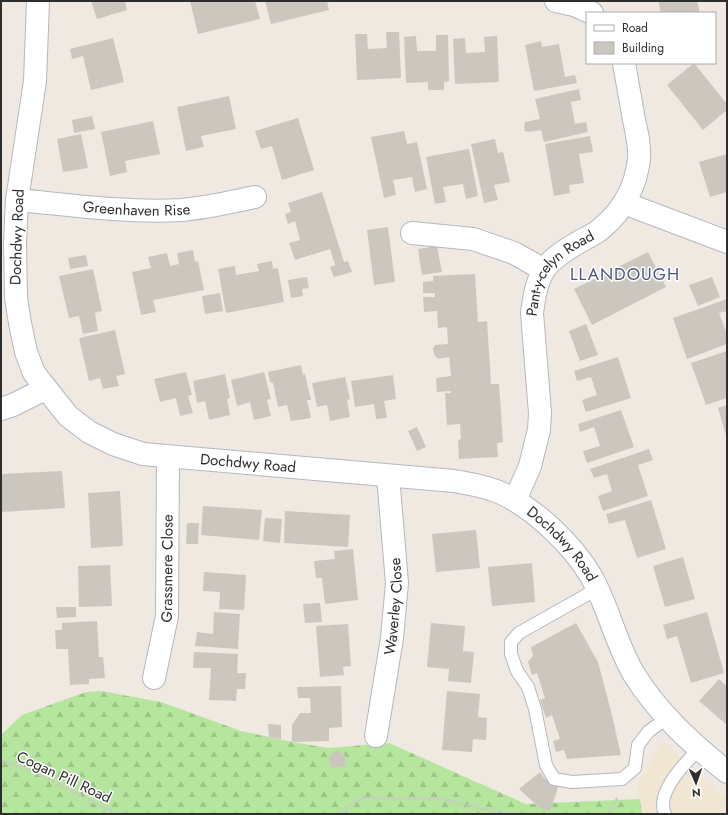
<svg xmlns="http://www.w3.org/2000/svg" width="728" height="815" font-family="Jost,sans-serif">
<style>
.education{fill:#f0e6d1}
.forest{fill:url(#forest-firs)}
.building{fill:#cbc7bf}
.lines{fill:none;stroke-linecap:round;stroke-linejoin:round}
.service-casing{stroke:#b4b7c1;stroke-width:14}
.minor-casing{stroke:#b4b7c1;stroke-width:24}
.path{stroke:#c9c9c9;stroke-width:2.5;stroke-dasharray:3 2;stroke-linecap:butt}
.service{stroke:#fff;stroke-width:12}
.minor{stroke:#fff;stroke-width:22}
.labels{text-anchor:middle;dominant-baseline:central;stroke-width:3;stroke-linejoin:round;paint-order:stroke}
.street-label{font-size:15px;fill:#2e2e2e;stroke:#fff}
.quarter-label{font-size:17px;letter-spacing:1px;fill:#4d5680;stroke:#fff}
</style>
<defs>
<pattern id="forest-firs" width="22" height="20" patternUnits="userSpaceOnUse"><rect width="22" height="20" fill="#b6e59e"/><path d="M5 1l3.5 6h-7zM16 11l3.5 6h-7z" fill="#9dc588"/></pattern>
</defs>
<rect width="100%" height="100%" fill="#efe9e1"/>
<path class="education" d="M663 741 718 793 727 798V814H642L638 785Z"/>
<path class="forest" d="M101 691 161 702 241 731 292 742 328 748 389 743 526 804 640 799 642 814H1V735L22 715 86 692Z"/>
<path class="building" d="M91 1H125L127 10 97 19Z
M190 1H255L260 19 198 34Z
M265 1H327L329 10 271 24Z
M658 1H697L700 13H661Z
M386 32H399L401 78 357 80 355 34H367L368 49 387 48Z
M436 35H448L449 81 444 82V90H428V82L406 83 404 37 416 36 417 51H436Z
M497 36 499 82 455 84 453 39 465 38 466 53 485 52 484 37Z
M113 38 124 82 91 90 83 56 72 59 70 49Z
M541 41 542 47 559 44 565 77 575 75 577 83 534 91 525 45Z
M694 63 727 104V110L703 130 667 85Z
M579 89 581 100 571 102 575 124 586 122 588 132 544 142 541 130 530 132 525 131 524 127 525 122 540 119 535 99Z
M229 96 236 129 201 136 204 147 186 151 177 107Z
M92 116 95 129 74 133 72 120Z
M298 118 314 170 282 180 272 146 261 149 255 131Z
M153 121 160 154 125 161 127 172 110 176 101 132Z
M404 131 407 144 417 142 427 189 415 192 412 177 393 180 396 195 384 198 371 137Z
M81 134 88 168 63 172 57 139Z
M590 136 593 152 579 154 584 183 569 185 570 193 554 196 545 144Z
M495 139 498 153 503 152 510 182 494 185 498 200 484 203 471 144Z
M469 149 478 196 466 199 463 184 443 187 446 202 435 204 426 157Z
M727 154V192L710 197 699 162Z
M322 192 344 262 348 261 352 272 334 277 330 267 335 265 330 249 295 260 289 243 300 240 295 221 288 224 285 214 291 212 288 203Z
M388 227 395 282 374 285 367 230Z
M437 246 442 272 422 275 418 249Z
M193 250 195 262 198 261 204 290 153 300 156 312 141 315 132 272 151 268 148 257 167 253 170 266 179 264 177 253Z
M648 252 666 287 592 325 574 289Z
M86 255 88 266 70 269 68 258Z
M272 261 273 269 278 268 284 302 226 313 218 269 235 266 236 275 259 271 257 264Z
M93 269 102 311 95 313 98 331 83 334 79 316 69 318 59 276Z
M475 274 478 322 487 321 491 384H499L503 442 497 443 498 457 459 459 458 440 461 439 460 424 447 425 445 393H451V391L437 392 436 378 451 376 449 357 438 359 434 355 433 349 435 345 448 344 447 327 438 328 437 311 424 312 423 297H435V293H423V282L433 281V276Z
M307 277 309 288 302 289 303 296 291 298 288 280Z
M712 277 720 297 698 306 689 285Z
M220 293 223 311 205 314 202 296Z
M727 299V311L719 313 727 334V344L687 359 673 318Z
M586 324 598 355 580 361 569 331Z
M115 330 125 374 116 376 119 386 103 389 100 378 89 381 79 338Z
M727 351V398L706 405 691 363Z
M618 357 631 398 586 412 582 400 597 395 591 377 577 381 574 371Z
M301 365 303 375 305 374 311 400H307L311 418 291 421 287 405 278 407 273 383 270 382 268 372Z
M186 372 192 395 188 396 193 413 180 416 176 398 160 402 154 379Z
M264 372 271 399 267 400 271 416 254 420 250 402 237 406 231 380Z
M225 374 230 398 227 399 230 415 209 420 205 401 197 403 193 381Z
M393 375 396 399 384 401 387 418 376 419 374 404 355 407 351 381Z
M345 377 350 399 347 400 350 417 330 421 327 405 317 407 312 383Z
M727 405V439L718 408Z
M621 410 634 447 587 463 583 451 600 446 594 427 580 432 578 424Z
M417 427 426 447 417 451 408 431Z
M649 449 653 460 638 465 648 496 603 511 598 496 612 491 607 474 594 478 590 469Z
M62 471 65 508 1 512V474Z
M120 491 123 546 91 548 88 493Z
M651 500 666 549 637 558 625 520 609 524 606 514Z
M203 506 262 510 259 540 201 535Z
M285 511 350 515 348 547 284 543Z
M265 518 282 519 280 543 263 541Z
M187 523H199L198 544H186Z
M476 530 480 568 436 572 432 534Z
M353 549 358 600 325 604 322 578H316L314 561 335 559 334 551Z
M683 557 695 599 665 607 653 566Z
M532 563 535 602 492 606 488 567Z
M110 565 112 606 79 607 78 566Z
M204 572 246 575 244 610 219 609 220 592 203 591Z
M320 603 322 622 305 623 303 604Z
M56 607H76V617L57 618Z
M214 612 240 614 238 649 195 646 197 632 213 634Z
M707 612 724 673 691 683 677 636 667 639 663 625Z
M97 621 99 657H103L105 678 89 679V684L70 685 68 649H56L55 630H62V623Z
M431 623 465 626 463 651 474 652 471 683 448 681 449 669 427 667Z
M576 623 598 662 612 715 621 755 567 759 564 750 556 752 553 741 560 739 552 715 546 718 540 700 545 698 537 673 532 675 528 662 533 656 531 647Z
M348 624 351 666 343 667 344 675 320 677 316 626Z
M194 652 238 654 237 673H246L245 689H237L236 701 209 700 211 668H193Z
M719 679 727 686V725L699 701Z
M341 686 342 727 329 728V741L292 742V725L300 713H311L310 698H298L297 687Z
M447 691 480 694 478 717 487 718 486 740 473 739 472 752 442 750Z
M268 724 281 725V739L269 737Z
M336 750 345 755 346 766 331 768 329 757Z
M540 772 544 778 550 783 559 785 550 811 540 808 519 789Z"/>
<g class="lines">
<defs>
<path id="service" d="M597 589 519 633 511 642V654L517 671 528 687 535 709 546 765 554 779 572 782 622 779 635 768 638 745 649 731 667 718
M665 814C655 793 685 763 699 749"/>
<g id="minor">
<path id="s1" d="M38 1 35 81 17 200 15 242 16 298 20 323 26 352 34 373 68 416 89 432 113 444 143 454 454 481C470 484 486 486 501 493 534 508 572 544 591 576 609 608 616 645 635 676 659 714 692 744 727 772"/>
<path d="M556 1 574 5 592 13"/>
<path id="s2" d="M17 200C71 205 126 213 181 210 206 208 231 202 255 197"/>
<path d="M624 203 727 242"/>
<path d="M412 233 473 239 514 253 544 270"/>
<path d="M1 409 13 405 45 389"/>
<path id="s3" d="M515 500 530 466 539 430 540 413 532 313C534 298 536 283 544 270 552 258 566 250 577 243 586 238 596 234 603 227 623 210 636 186 639 159 640 146 637 133 634 120 631 101 627 82 624 63"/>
<path id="s4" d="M154 678 167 616 168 457"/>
<path id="s5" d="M376 736 392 638 397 583 388 476"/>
</g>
</defs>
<use href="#service" class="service-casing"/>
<use href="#minor" class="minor-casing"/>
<path class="path" d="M1 761 26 768 116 814
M337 814 362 798 443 799 500 813 518 814
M608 814 618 797"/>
<use href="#service" class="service"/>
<use href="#minor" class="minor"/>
</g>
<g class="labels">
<g class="street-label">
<text stroke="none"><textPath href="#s2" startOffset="120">Greenhaven Rise</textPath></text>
<text transform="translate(17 237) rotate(-88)">Dochdwy Road</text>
<text stroke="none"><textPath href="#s3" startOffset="243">Pant-y-celyn Road</textPath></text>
<text stroke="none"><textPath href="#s1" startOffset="621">Dochdwy Road</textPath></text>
<text stroke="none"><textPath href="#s1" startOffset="957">Dochdwy Road</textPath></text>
<text stroke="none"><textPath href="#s4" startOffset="111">Grassmere Close</textPath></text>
<text stroke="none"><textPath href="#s5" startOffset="131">Waverley Close</textPath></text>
<text transform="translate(64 777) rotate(25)">Cogan Pill Road</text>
</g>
<g class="quarter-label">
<text x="625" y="274">LLANDOUGH</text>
</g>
</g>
<rect width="728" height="815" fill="none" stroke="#2e2e2e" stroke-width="4"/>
<rect x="586" y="12" width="130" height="52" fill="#ffffff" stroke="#ababab"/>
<rect x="594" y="25" width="20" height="6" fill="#ffffff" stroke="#ababab"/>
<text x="622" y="32" font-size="12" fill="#2e2e2e">Road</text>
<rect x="594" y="42" width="20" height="12" fill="#cbc7bf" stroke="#ababab"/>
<text x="622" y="52" font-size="12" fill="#2e2e2e">Building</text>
<g transform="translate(696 783) rotate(178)" stroke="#ffffff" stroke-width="3" paint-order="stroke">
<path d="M0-3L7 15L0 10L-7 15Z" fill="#2e2e2e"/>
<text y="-6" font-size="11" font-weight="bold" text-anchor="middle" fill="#2e2e2e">N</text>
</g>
</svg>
